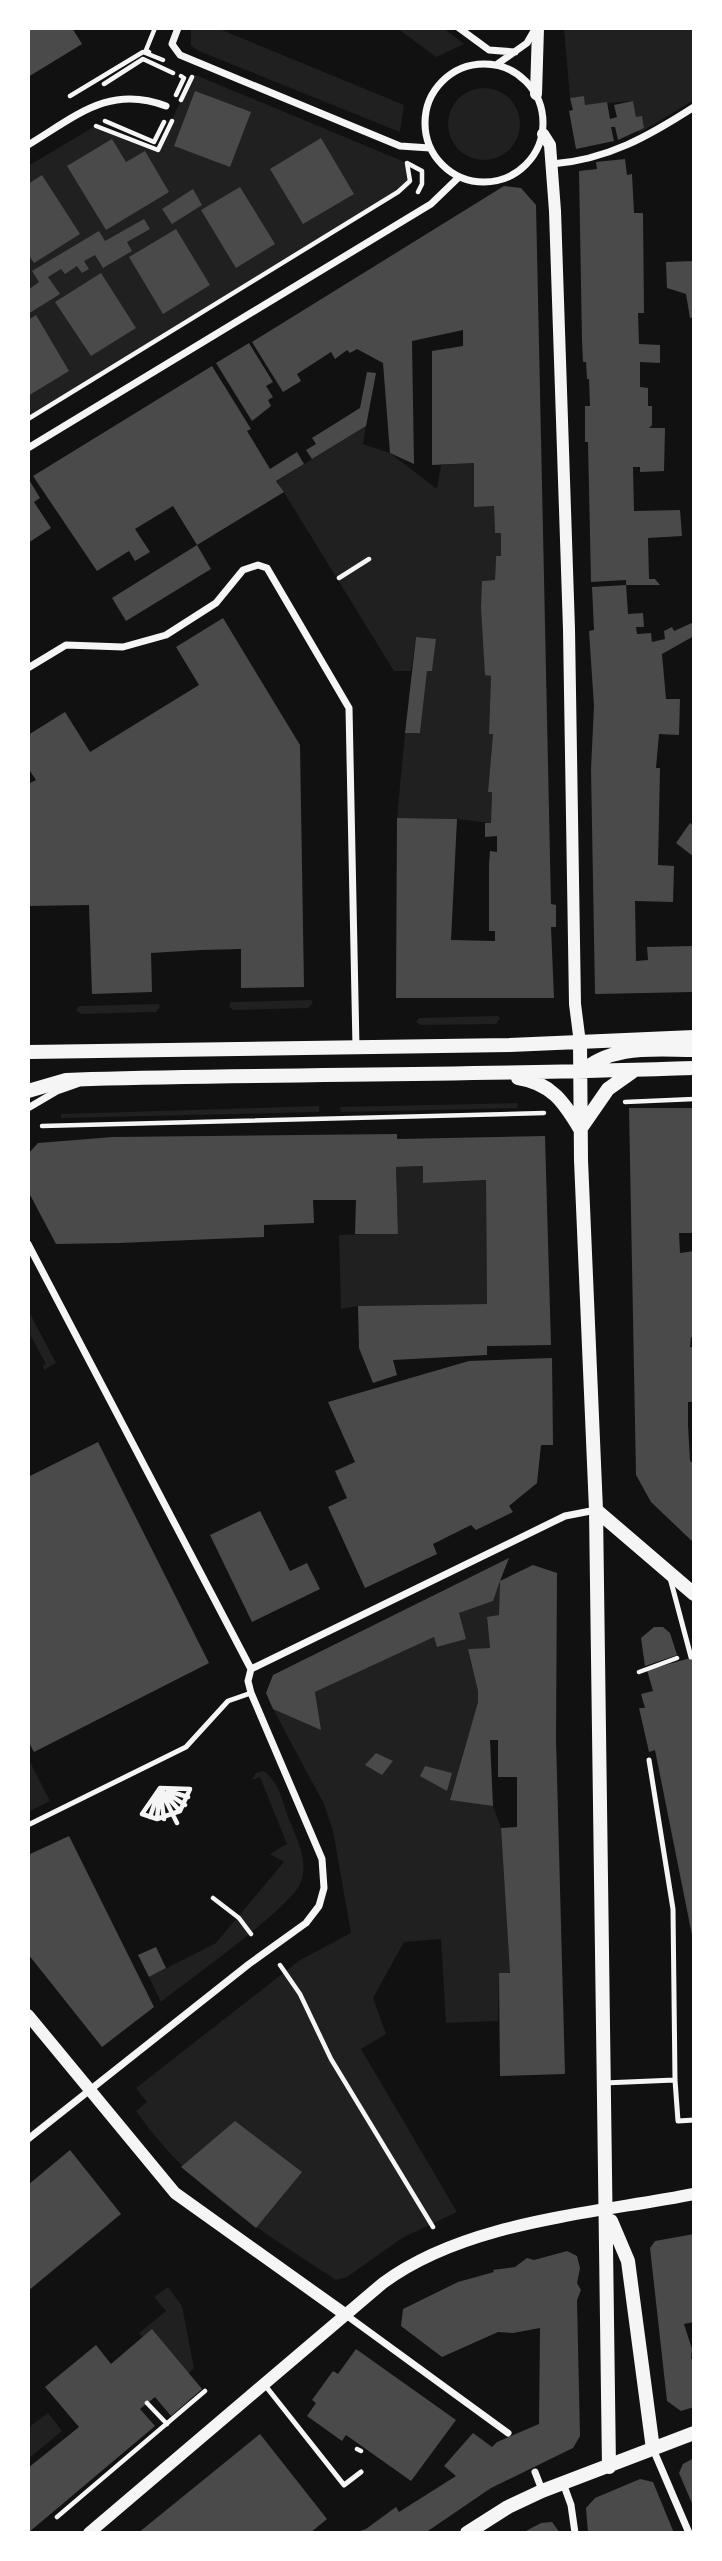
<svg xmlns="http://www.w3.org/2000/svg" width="722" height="2561" font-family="'Source Serif 4',serif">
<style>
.green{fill:#202020}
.building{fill:#4a4a4a}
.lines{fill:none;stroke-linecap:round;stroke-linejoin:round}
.path{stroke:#f5f5f5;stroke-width:4.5}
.service{stroke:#f5f5f5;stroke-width:5}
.minor{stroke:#f5f5f5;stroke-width:7}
.tertiary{stroke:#f5f5f5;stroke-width:12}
.secondary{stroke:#f5f5f5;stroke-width:14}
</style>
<rect width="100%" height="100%" fill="#111"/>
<path class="green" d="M191 28H217L404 105 400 132 199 51 191 46Z
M397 28H443L464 44 436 57Z
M564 28H694V100L639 133 638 129 644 127 642 117H636L633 101 585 105 584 96 570 98Z
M193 74 407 163 410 181 398 192 28 419V166L97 125 158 150Z
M448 124a36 36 0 1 1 72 0a36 36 0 1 1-72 0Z
M366 426 363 444 390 453 437 489 441 465 474 463V507L494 506 495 532 501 533V556H496L495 580 482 581 485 674 491 676 489 734H493L488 792H492L491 823 457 819 397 818 405 733H420L427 671H432L436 639 416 637 411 671H394L277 481Z
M311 1000 313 1003 308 1008 233 1010 229 1006 231 1002Z
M159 1004 160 1007 156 1012 81 1014 76 1010 79 1006Z
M497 1016 500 1018 496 1024 421 1025 416 1022 419 1018Z
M517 1103 518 1108 341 1112 340 1107Z
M319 1106V1112L61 1118V1114Z
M423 1166 424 1183 486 1180 487 1304 358 1306 341 1309 339 1235 398 1233 396 1167Z
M28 1310 56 1363 44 1370 43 1366 46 1364 28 1331Z
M500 1581 499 1615 487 1618 490 1648 468 1649 478 1691V1702L450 1799 493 1806 501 1828 510 1973 499 1974 498 2021 446 2023 441 1939 404 1942 373 1998 386 2034 361 2049 457 2212 402 2238 347 2277 336 2280C256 2227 192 2190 136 2111L147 2102 136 2088 300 1960 351 1933 333 1831 324 1804 273 1709 320 1729 315 1692 434 1637 437 1647 465 1639 459 1613 492 1601Z
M28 1758 50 1801 28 1812Z
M263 1771C278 1779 283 1803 288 1817 296 1837 310 1863 300 1884 288 1910 188 1980 161 2002L149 1977 216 1943 284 1862 270 1854 287 1844 260 1777 252 1780 256 1773Z
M168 2287 182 2306 194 2368 188 2374 153 2330 143 2337 139 2333 166 2311 154 2297Z
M48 2413 62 2431 28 2459V2428Z"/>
<path class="building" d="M28 28H72L82 44 28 77Z
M195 91 251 112 230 167 174 146Z
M584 96 585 105 607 102 610 119 617 117 614 105 633 101 636 117 642 116 644 128 618 140 615 127H611L614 141 576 149 569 111 573 110 570 98Z
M321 138 354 194 303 224 270 169Z
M112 139 126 162 145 151 169 192 106 230 67 166Z
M625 159 627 175 632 174 634 213H643L644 313H638L639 344 660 345V363L640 362V387L648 388V406H652V425L649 428H665L664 471 640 472V467H633L634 511 680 510 682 536 648 538 649 579H655L660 585H626L628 614 643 613 644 627H636L637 634 651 633 652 642 665 639 664 631 672 627 674 631 694 622V636L662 654 666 699H680L679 735 659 734 656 768H660L658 865 674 866 673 902 635 901 636 961 648 960 647 947 694 946V992L595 994 591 769 594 706 589 631 594 630 592 587 626 585V580L591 582 588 442H585V406H590L589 379H587L586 362H583L582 341 579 171 597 169 596 162Z
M42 175 80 234 34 263 28 254V184Z
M504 186 521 188 536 205 551 904 556 905V927H551L554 998H396L397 818 457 819 451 940 495 941V931H489V865L490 851 497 852V836L485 837V823H491L492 792H488L493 734H489L491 676 485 675 481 607 482 581 495 580 496 556H501V533H495L494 506 474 507V463L432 465V351L463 346V330L412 341 414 464 390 453 383 363 357 349 350 353 347 350 335 359 331 352 297 374 301 381 283 392 252 342Z
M240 187 275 244 236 268 201 210Z
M193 189 202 205 172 224 162 209Z
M144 219 150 229 127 242 132 251 103 268 95 255 84 261 89 269 82 273 77 266 65 274 61 269 48 277 60 294 28 314V290L39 282 32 271 99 231 105 241Z
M176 229 210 285 163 314 129 257Z
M694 261V317L690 318 686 294 667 288 666 262Z
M101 273 136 328 91 356 55 302Z
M36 315 69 371 28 396V320Z
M249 343 273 382 266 386 273 397 268 400 271 406 252 421 216 363Z
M212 366 251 429 247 431 270 469 297 452 304 464 276 481 284 492 197 545 173 506 135 529 150 552 135 561 129 551 97 571 33 476Z
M367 372 376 373 366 426 312 459 306 450 316 444 312 438 360 408Z
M28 478 40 498 34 502 51 528 28 543Z
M197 545 211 569 126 621 112 598Z
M223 618 300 745 304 987 241 988V949L201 950 151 953 152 992 92 994 89 905 28 906V784L36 780 28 768V735L65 712 90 752 199 685 176 647Z
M416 637 436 639 432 671H427L420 733H405Z
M690 823 694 826V857L676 843Z
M629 1108H694V1233H679L680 1253 694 1251V1337H691L690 1347H694V1402H688V1425L690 1461 694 1464V1543L651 1502 636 1475Z
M397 1134V1139L545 1136 551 1345 487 1346V1355L393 1360 397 1375 373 1383 359 1348 358 1306 487 1304 486 1180 423 1183V1166L396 1167 398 1234H355L356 1200H313L314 1223 264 1225V1237L119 1243 56 1244 28 1191V1154L38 1143 113 1137Z
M552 1358 553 1445H541L537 1483 509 1506 513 1512 476 1530 471 1525 433 1544 437 1554 365 1588 328 1507 347 1498 335 1471 355 1462 328 1402 469 1361Z
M98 1442 209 1663 34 1752 28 1741V1477Z
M260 1511 290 1571 307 1563 320 1589 252 1622 210 1535Z
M509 1558 500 1581 533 1565 557 1573 556 1739 565 2074 500 2076 499 1973H510L501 1828 517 1827V1777H498V1740H490L493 1806 450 1800 478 1702V1691L468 1649 490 1648 487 1617 499 1615 500 1581 493 1601 459 1613 466 1639 437 1647 434 1637 315 1692 321 1730 273 1709 266 1693 273 1675Z
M654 1627H663L670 1633 677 1655 645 1666 641 1638Z
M694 1657V1940H693L655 1750 649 1752 639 1708H645L641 1694 653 1691 647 1670Z
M376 1753 393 1761 382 1775 365 1765Z
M425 1766 452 1773 447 1791 420 1776Z
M69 1836 154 2007 102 2047 28 1954V1855Z
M156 1947 166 1968 149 1977 138 1955Z
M235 2121 302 2172 256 2228 181 2167Z
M70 2150 121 2214 28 2291V2185Z
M694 2234V2322L684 2324 692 2349 691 2359H694V2407L681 2411 667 2401 650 2248 655 2241Z
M567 2251 577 2256 580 2268 577 2283 581 2290 577 2300 580 2436 573 2448 491 2488 425 2533H354L366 2529 396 2507 399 2512 456 2476 444 2466 473 2433 492 2447 497 2442 539 2424 540 2328 513 2333 498 2332 442 2357 401 2326 403 2309 458 2282 494 2272 493 2270 515 2267 527 2258 534 2260Z
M152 2329 202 2389 171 2416 155 2397 140 2409 155 2426 28 2533V2468L79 2427 45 2387 96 2345 111 2364Z
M356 2349 456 2420 411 2481 346 2435 342 2441 307 2416 316 2403 312 2400 333 2371 338 2374Z
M260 2434 327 2519 310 2533H138Z
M694 2458V2508L679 2473 683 2464Z
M640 2479 653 2482 674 2533H588L586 2508 595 2498Z
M552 2522 560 2533H522L541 2523Z"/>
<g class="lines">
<path class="path" d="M149 52 146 50 155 28
M104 84 143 59 173 73
M176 95 184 78 181 76
M70 96 143 52 163 60
M181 100 192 77
M105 121 154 142 164 122
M96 126 158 150 172 121
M28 419 398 192 410 181 407 163 422 171V184L418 192
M339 578 369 559
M625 1102 694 1099
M42 1126 544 1113
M639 1672 677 1658
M160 1788 190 1789 180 1811 157 1819 142 1814Z
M160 1789 177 1823
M168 1791 188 1797
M163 1792 180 1811
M167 1793 185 1805
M161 1796 164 1819
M150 1817 157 1796
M157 1819 160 1789
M213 1898 239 1918 251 1934
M280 1965 300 1994 331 2059 433 2227
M147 2403 167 2424
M357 2449 361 2451
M57 2517 205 2391"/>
<path class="service" d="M670 1578 691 1657
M649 1760 673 1909 675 2080 678 2121 694 2120
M28 1825 186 1747 228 1701 251 1693
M604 2083 675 2080
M264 2384 344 2485 361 2472"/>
<path class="minor" d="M178 28 172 44 180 55 400 146 430 148
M459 28 489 50 515 52
M425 123a59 59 0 1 1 118 0a59 59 0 1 1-118 0Z
M496 65 527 43 535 29
M28 145C75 117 109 84 166 106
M552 164C607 160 649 136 694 107
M28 448 431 204 459 177
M28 668 66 645 123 647 166 635 216 603 243 570 258 565 267 568 349 708 356 1047
M28 1108 57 1091 77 1084
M28 1244 251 1669 248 1681 251 1693 322 1859 324 1888 319 1906 306 1923 249 1964 28 2139
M251 1669 565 1516 596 1510
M346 2315 508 2433
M653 2449 689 2533
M535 2472 542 2490
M563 2483 571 2505 575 2533"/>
<path class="tertiary" d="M536 94 538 28
M543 134 550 145 555 211 569 629 575 1004 580 1043
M28 2015 175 2193 346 2315
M89 2533 383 2283C467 2221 592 2214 694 2194"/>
<path class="secondary" d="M580 1043 581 1160 596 1510 609 2467
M28 1052 510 1045 694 1037
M580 1073C611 1044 654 1050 694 1050
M518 1078C551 1083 564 1102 580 1129
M28 1091 66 1080 91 1079C292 1074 493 1075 694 1068
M581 1128 608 1089 632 1072
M596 1510 694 1594
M611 2221 628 2261 653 2449
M467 2533 508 2507 542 2491 694 2433"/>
</g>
<rect width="722" height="2561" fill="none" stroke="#ffffff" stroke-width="60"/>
</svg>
